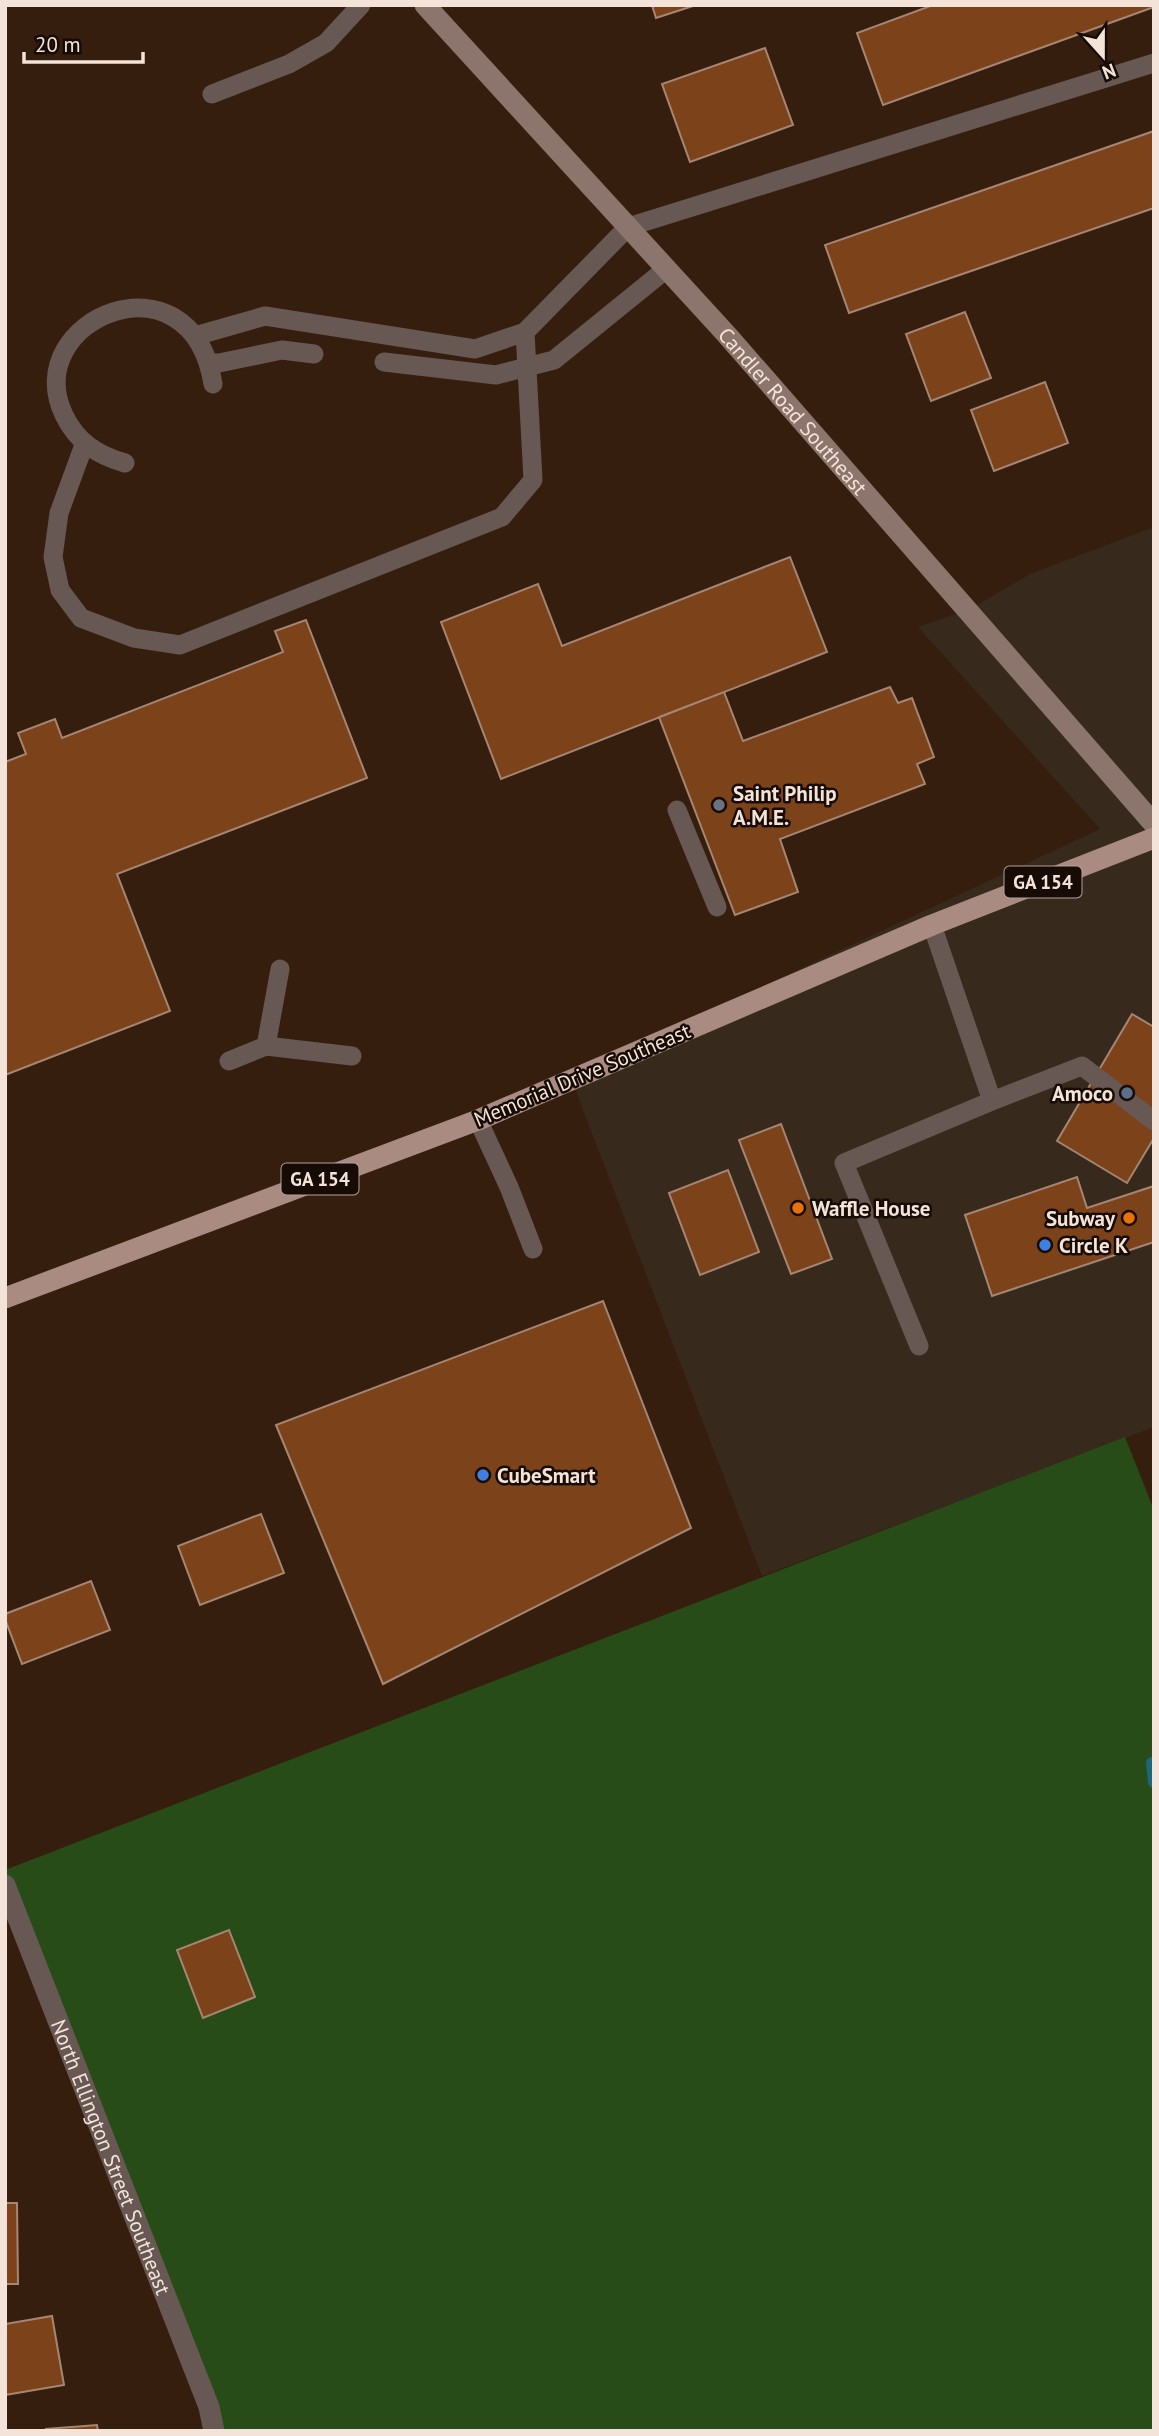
<svg xmlns="http://www.w3.org/2000/svg" width="1159" height="2436" font-family="'PT Sans',sans-serif">
<style>
.commercial{fill:#37291c}
.green{fill:#284c18}
.lines{fill:none;stroke-linecap:round;stroke-linejoin:round}
.stream{stroke:#1e677a;stroke-width:12}
.building{fill:#7c431b;stroke:#a58674;stroke-width:2}
.lane{stroke:#675853;stroke-width:19}
.street{stroke:#675853;stroke-width:21}
.secondary{stroke:#8c756d;stroke-width:21}
.primary{stroke:#a98b81;stroke-width:21}
.worship-dot{fill:#6b7280;stroke:#160b05;stroke-width:2.5}
.service-dot{fill:#5c6f8a;stroke:#160b05;stroke-width:2.5}
.food-dot{fill:#e8710a;stroke:#160b05;stroke-width:2.5}
.shop-dot{fill:#3f7fe0;stroke:#160b05;stroke-width:2.5}
.labels{text-anchor:middle;dominant-baseline:central;stroke-width:5;stroke-linejoin:round;paint-order:stroke}
.shield{fill:#160b05;stroke:#b1a299;stroke-width:2}
.shield-label{font-size:19px;font-weight:bold;fill:#f4e3d9}
.street-label{font-size:21px;fill:#f4e3d9;stroke:#160b05}
.poi-label{font-size:21px;font-weight:bold;fill:#f4e3d9;stroke:#160b05;text-anchor:start}
</style>
<rect width="100%" height="100%" fill="#361e0e"/>
<path class="commercial" d="M1154 527V1427L762 1576 570 1076 1100 829 918 627 970 609 1030 574Z"/>
<path class="green" d="M1125 1437 1154 1510V2431H214L5 1891V1870Z"/>
<g class="lines">
<path class="stream" d="M1152 1763 1154 1782"/>
</g>
<path class="building" d="M652 5H696L656 18Z
M933 5H1154V7L883 105 857 33Z
M765 48 793 125 690 162 662 84Z
M1154 131V208L849 313 825 245Z
M965 312 991 378 931 401 906 334Z
M1045 382 1068 443 994 471 971 410Z
M790 557 827 652 501 779 441 622 538 584 562 646Z
M306 620 367 778 117 874 170 1011 5 1075V762L26 754 18 733 55 719 62 738 283 652 275 631Z
M890 687 898 703 912 698 934 757 917 764 925 784 780 839 798 892 735 915 659 717 724 692 743 741Z
M1132 1014 1154 1027V1138L1127 1183 1057 1141Z
M781 1124 832 1259 791 1274 739 1140Z
M728 1170 759 1252 700 1275 669 1193Z
M1077 1177 1087 1208 1154 1186V1242L992 1296 965 1215Z
M603 1301 691 1528 383 1684 276 1425Z
M261 1514 284 1573 200 1605 178 1546Z
M91 1581 110 1630 22 1664 5 1619V1614Z
M229 1930 255 1997 203 2018 177 1950Z
M5 2203H17L18 2284H5Z
M52 2316 64 2385 5 2395V2324Z
M97 2425 98 2431H46V2429Z"/>
<g class="lines">
<path class="lane" d="M212 94 289 64 326 43 361 5
M195 336 265 316 475 349 525 332 628 227 1154 63
M384 362 496 375 554 360 665 270
M209 363H219L282 350 314 354
M84 445 59 513 53 557 60 590 81 618 134 638 180 645 502 517 533 480 525 332
M125 463C97 455 77 442 64 415 18 319 191 247 213 384
M677 810 717 907
M266 1046 280 969
M229 1061 266 1046 352 1056
M992 1101 1082 1066 1154 1121
M478 1120 509 1187 533 1249
M919 1346 844 1163 992 1101 932 925"/>
<path class="street" id="s1" d="M5 1885 209 2407 214 2431"/>
<path class="secondary" id="s2" d="M425 5 727 335 1154 824"/>
<path class="primary" d="M5 1298 478 1120 932 925 1154 838"/>
</g>
<circle class="worship-dot" cx="719" cy="805" r="7"/>
<circle class="service-dot" cx="1127" cy="1093" r="7"/>
<g class="food-dot">
<circle cx="798" cy="1208" r="7"/>
<circle cx="1129" cy="1218" r="7"/>
</g>
<g class="shop-dot">
<circle cx="1045" cy="1245" r="7"/>
<circle cx="483" cy="1475" r="7"/>
</g>
<g class="labels">
<g class="shield">
<rect x="1004.5" y="866.5" width="77" height="31" rx="5"/>
<rect x="281.5" y="1163.5" width="77" height="31" rx="5"/>
</g>
<g class="shield-label">
<text x="1043" y="882">GA 154</text>
<text x="320" y="1179">GA 154</text>
</g>
<g class="street-label">
<text stroke="none"><textPath href="#s2" startOffset="548">Candler Road Southeast</textPath></text>
<text transform="translate(582 1075) rotate(-23)">Memorial Drive Southeast</text>
<text stroke="none"><textPath href="#s1" startOffset="292">North Ellington Street Southeast</textPath></text>
</g>
<g class="poi-label">
<text x="733" y="793">Saint Philip<tspan x="733" dy="24">A.M.E.</tspan></text>
<text x="1113" y="1093" text-anchor="end">Amoco</text>
<text x="812" y="1208">Waffle House</text>
<text x="1115" y="1218" text-anchor="end">Subway</text>
<text x="1059" y="1245">Circle K</text>
<text x="497" y="1475">CubeSmart</text>
</g>
</g>
<rect width="1159" height="2436" fill="none" stroke="#f4e3d9" stroke-width="14"/>
<g transform="translate(1103 56) rotate(159)" stroke="#160b05" stroke-width="5" paint-order="stroke">
<path d="M0-5L12 26L0 18L-12 26Z" fill="#f4e3d9"/>
<text y="-10" font-size="19" font-weight="bold" text-anchor="middle" fill="#f4e3d9">N</text>
</g>
<path d="M24 52v10h119v-10" fill="none" stroke="#f4e3d9" stroke-width="3.5"/>
<text x="35" y="52" font-size="21" fill="#f4e3d9" stroke="#160b05" stroke-width="5" paint-order="stroke">20 m</text>
</svg>
